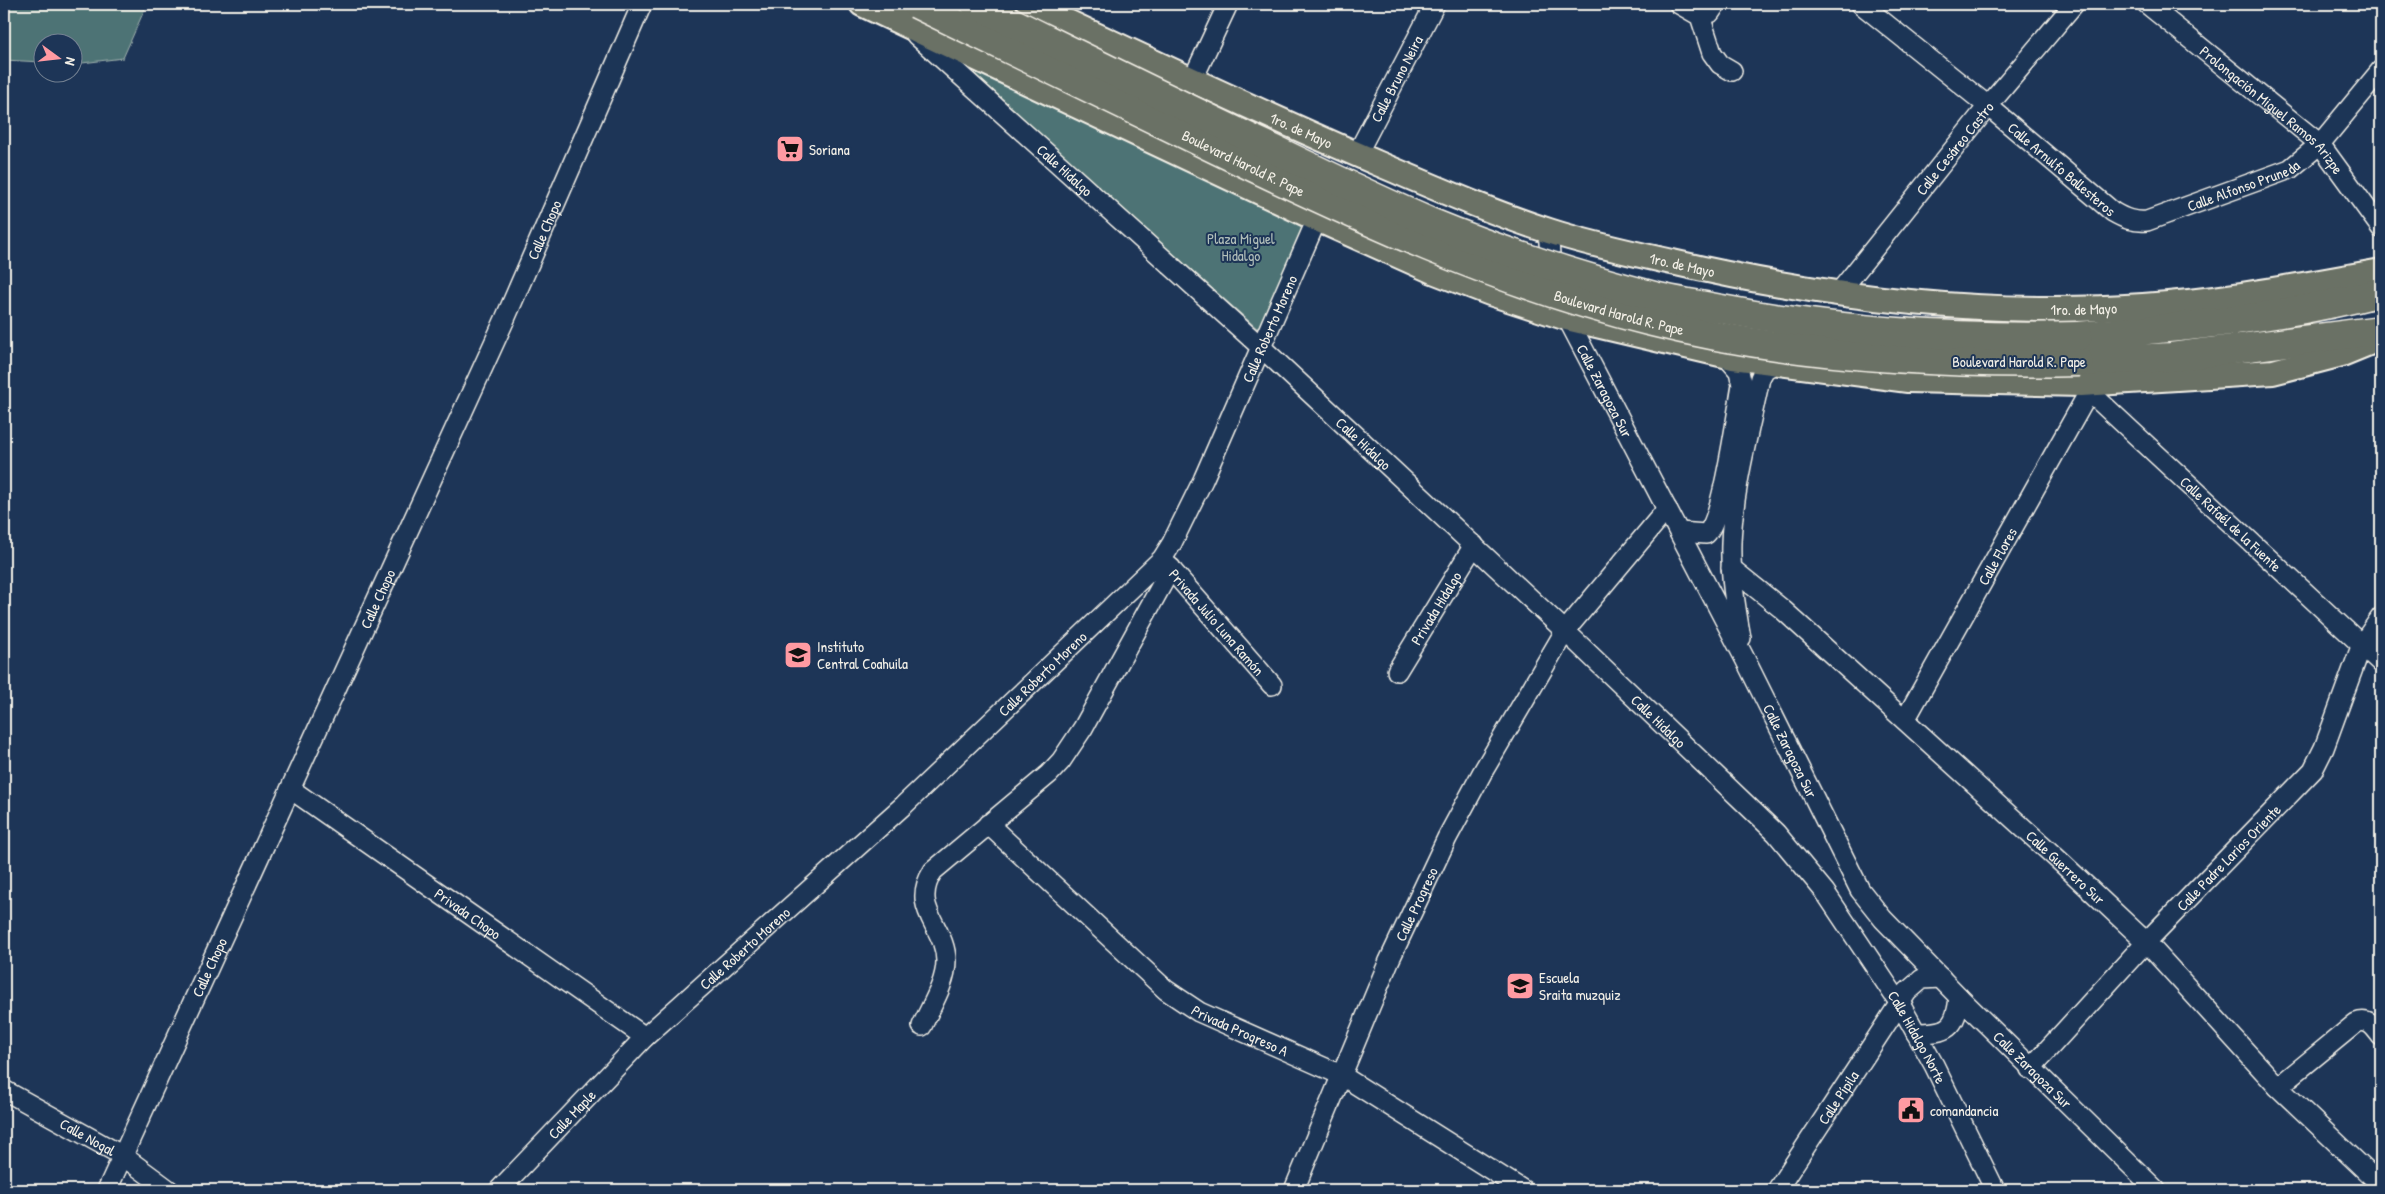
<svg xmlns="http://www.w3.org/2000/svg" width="2385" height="1194" font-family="'Patrick Hand',sans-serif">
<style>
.green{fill:#4e7375;stroke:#a1b2ae}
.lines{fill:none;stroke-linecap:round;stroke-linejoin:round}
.minor-casing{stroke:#f4f1e8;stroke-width:22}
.major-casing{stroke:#f4f1e8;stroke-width:28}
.highway-casing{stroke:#f4f1e8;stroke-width:31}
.minor{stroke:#1d3557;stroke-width:19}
.major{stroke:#6b7165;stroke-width:24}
.highway{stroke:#6b7165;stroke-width:28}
.highway-bridge-casing{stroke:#f4f1e8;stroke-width:31;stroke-linecap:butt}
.highway-bridge{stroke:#6b7165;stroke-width:28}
.labels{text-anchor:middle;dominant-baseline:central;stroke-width:4;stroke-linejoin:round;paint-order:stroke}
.street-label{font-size:15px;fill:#f4f1e8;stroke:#1d3557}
.poi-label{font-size:15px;fill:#f4f1e8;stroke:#1d3557;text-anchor:start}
.park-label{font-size:15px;fill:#b2bfba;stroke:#1d3557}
</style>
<rect width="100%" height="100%" fill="#1d3557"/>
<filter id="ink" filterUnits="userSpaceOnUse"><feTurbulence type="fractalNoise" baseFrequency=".02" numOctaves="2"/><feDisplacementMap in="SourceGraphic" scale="10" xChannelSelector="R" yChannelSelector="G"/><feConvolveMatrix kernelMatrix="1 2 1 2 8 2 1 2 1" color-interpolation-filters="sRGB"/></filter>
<g filter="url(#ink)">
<path class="green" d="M4 4H147L123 58 74 64H73L72 42H42V62L4 60Z
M952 56 1306 222 1259 330Z"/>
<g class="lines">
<defs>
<g id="minor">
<path d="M1679 4 1700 16 1712 53 1720 64 1732 71"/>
<path id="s1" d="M1861 4 1988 106 2113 212C2125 219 2133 222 2147 221L2290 169 2320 144 2381 70"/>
<path id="s2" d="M2147 4 2320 144 2381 228"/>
<path d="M1700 16 1710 13 1716 4"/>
<path id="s3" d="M916 35 1262 348 1565 631 1776 833 1825 892 1900 1004 1934 1065 1995 1190"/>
<path d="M1192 81 1228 4"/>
<path id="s4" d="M1357 154 1435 4"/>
<path d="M1548 231 1552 277"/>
<path id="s5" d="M1837 295 1988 106 2074 4"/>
<path id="s6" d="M1563 310 1745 659 1860 890 1883 919 1959 997 2156 1190"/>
<path id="s7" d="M2081 384 2381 663"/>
<path d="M1679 532 1706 534C1723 520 1737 412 1742 385L1739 371 1725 355"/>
<path id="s8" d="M1163 560 1272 685"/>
<path id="s9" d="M1731 568 1782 609 2063 864 2146 942 2278 1087 2381 1185"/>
<path d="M1741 638C1735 606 1730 575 1731 543 1733 488 1749 432 1760 378L1765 369 1777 363"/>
<path id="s10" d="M1397 671 1474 545"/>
<path id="s11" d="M1905 720 2089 392"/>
<path id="s12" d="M292 790 645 1037"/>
<path id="s13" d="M988 824 1166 990 1199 1012 1341 1075 1523 1190"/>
<path d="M922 1026C931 1006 946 983 946 961 946 926 909 909 933 871L1049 774 1061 761 1083 728 1171 568"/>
<path d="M1916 1033C1947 1033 1956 1029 1959 997"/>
<path id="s14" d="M2030 1069 2146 942 2313 770 2324 748 2362 644 2381 617"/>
<path d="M2278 1087 2356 1023C2369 1018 2374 1027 2381 1036"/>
<path id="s15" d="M4 1090 123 1156 169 1190"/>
<path id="s16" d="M107 1190 505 319 642 4"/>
<path id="s17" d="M499 1190 645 1037 904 805 1162 559 1172 543 1203 480 1317 219"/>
<path id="s18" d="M1294 1190 1389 961 1447 838 1482 773 1565 631 1667 509"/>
<path id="s19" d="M1777 1190 1907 992 1922 979 1941 978"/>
</g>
<g id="major">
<path d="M862 4 1317 219 1433 271 1490 293 1567 318 1733 357 1908 380 2081 384 2273 372 2342 354 2381 338"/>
<path id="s20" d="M1029 4C1145 58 1260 113 1377 163 1434 187 1490 212 1549 231 1589 244 1631 253 1672 262 1827 298 1984 317 2143 306 2223 301 2302 285 2381 271"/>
</g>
<path id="highway" d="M2078 336C2180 328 2281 318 2381 292
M2079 362 2171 357 2381 330"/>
</defs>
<use href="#minor" class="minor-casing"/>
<use href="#major" class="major-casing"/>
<use href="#highway" class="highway-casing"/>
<use href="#minor" class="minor"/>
<use href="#major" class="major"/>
<use href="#highway" class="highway"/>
<defs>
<g id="highway-bridge">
<path id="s21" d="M916 4C1017 52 1117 101 1217 150 1358 218 1496 283 1648 321 1786 356 1937 365 2079 362"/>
<path d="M975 4C1071 51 1167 99 1265 145 1319 171 1374 198 1430 222 1503 252 1581 277 1658 297 1681 302 1704 306 1727 310 1843 332 1960 339 2078 336"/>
</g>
</defs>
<use href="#highway-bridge" class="highway-bridge-casing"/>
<use href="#highway-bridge" class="highway-bridge"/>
</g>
</g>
<defs>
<symbol id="supermarket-square" viewBox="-11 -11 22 22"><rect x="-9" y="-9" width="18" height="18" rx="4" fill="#ff9aa2" stroke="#1d3557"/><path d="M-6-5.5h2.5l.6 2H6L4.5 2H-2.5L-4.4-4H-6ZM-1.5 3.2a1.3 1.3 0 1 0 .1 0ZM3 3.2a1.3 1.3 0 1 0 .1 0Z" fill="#111"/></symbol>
<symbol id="university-square" viewBox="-11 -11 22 22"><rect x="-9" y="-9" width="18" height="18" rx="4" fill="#ff9aa2" stroke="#1d3557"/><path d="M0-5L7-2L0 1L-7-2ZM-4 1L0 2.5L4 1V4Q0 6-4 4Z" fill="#111"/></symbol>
<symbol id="school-square" viewBox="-11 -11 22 22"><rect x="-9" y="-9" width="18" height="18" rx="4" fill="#ff9aa2" stroke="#1d3557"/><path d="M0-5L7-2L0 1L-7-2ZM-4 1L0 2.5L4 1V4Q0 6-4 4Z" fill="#111"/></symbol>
<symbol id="civic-square" viewBox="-11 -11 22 22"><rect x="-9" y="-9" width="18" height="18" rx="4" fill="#ff9aa2" stroke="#1d3557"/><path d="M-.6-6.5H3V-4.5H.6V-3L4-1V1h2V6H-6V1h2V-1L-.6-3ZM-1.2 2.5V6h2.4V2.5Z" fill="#111"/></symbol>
</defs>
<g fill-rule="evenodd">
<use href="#supermarket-square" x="774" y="133" width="32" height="32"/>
<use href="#university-square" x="782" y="639" width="32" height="32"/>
<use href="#school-square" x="1504" y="970" width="32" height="32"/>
<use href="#civic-square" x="1895" y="1094" width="32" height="32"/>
</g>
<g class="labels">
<g class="street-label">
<text stroke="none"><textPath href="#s4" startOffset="85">Calle Bruno Neira</textPath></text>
<text stroke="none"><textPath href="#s2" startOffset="164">Prolongación Miguel Ramos Arizpe</textPath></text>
<text stroke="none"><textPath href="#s20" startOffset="300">1ro. de Mayo</textPath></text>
<text stroke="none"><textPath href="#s5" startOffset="188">Calle Cesáreo Castro</textPath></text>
<text stroke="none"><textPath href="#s21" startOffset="364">Boulevard Harold R. Pape</textPath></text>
<text stroke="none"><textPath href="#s1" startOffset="260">Calle Arnulfo Ballesteros</textPath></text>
<text stroke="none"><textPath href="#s3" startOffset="201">Calle Hidalgo</textPath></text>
<text stroke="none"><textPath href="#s1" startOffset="465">Calle Alfonso Pruneda</textPath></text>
<text stroke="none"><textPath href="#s16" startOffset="1055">Calle Chopo</textPath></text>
<text stroke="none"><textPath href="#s20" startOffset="705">1ro. de Mayo</textPath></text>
<text stroke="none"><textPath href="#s20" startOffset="1110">1ro. de Mayo</textPath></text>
<text stroke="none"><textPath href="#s21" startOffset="769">Boulevard Harold R. Pape</textPath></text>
<text stroke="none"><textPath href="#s17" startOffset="1170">Calle Roberto Moreno</textPath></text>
<text x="2019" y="361">Boulevard Harold R. Pape</text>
<text stroke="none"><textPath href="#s6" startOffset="91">Calle Zaragoza Sur</textPath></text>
<text stroke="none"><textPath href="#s3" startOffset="606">Calle Hidalgo</textPath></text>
<text stroke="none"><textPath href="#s7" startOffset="205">Calle Rafaél de la Fuente</textPath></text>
<text stroke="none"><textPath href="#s11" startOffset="188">Calle Flores</textPath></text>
<text stroke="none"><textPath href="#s16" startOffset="650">Calle Chopo</textPath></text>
<text stroke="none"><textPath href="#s10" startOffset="74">Privada Hidalgo</textPath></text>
<text stroke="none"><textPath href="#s8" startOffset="82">Privada Julio Luna Ramón</textPath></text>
<text stroke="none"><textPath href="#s17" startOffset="750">Calle Roberto Moreno</textPath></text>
<text stroke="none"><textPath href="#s3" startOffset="1011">Calle Hidalgo</textPath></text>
<text stroke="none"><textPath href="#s6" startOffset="496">Calle Zaragoza Sur</textPath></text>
<text stroke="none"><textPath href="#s14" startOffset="290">Calle Padre Larios Oriente</textPath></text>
<text stroke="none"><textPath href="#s9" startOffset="449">Calle Guerrero Sur</textPath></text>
<text stroke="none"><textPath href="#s18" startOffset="311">Calle Progreso</textPath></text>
<text stroke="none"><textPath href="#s12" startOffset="215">Privada Chopo</textPath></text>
<text stroke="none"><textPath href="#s17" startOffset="345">Calle Roberto Moreno</textPath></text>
<text stroke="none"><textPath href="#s16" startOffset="245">Calle Chopo</textPath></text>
<text stroke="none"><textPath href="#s13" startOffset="328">Privada Progreso A</textPath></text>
<text stroke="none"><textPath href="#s3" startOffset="1422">Calle Hidalgo Norte</textPath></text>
<text stroke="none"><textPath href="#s6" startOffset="901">Calle Zaragoza Sur</textPath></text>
<text stroke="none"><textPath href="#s19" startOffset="111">Calle Pípila</textPath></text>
<text stroke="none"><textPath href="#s17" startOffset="105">Calle Maple</textPath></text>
<text stroke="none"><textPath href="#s15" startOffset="96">Calle Nogal</textPath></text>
</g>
<g class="poi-label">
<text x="809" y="149">Soriana</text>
<text x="817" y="646">Instituto<tspan x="817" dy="17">Central Coahuila</tspan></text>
<text x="1539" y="977">Escuela<tspan x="1539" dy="17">Sraita muzquiz</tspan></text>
<text x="1930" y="1110">comandancia</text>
</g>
<g class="park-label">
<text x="1241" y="238">Plaza Miguel<tspan x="1241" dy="17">Hidalgo</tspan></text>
</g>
</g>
<rect width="2385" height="1194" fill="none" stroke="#1d3557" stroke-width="20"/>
<rect x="10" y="10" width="2365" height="1174" fill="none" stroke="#f4f1e8" stroke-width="2" filter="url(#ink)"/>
<g transform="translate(58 58) rotate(105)"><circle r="24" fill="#1d3557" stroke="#738091"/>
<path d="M0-4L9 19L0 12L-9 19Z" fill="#ff9aa2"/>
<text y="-8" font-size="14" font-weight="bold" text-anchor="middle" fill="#f4f1e8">N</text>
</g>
</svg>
